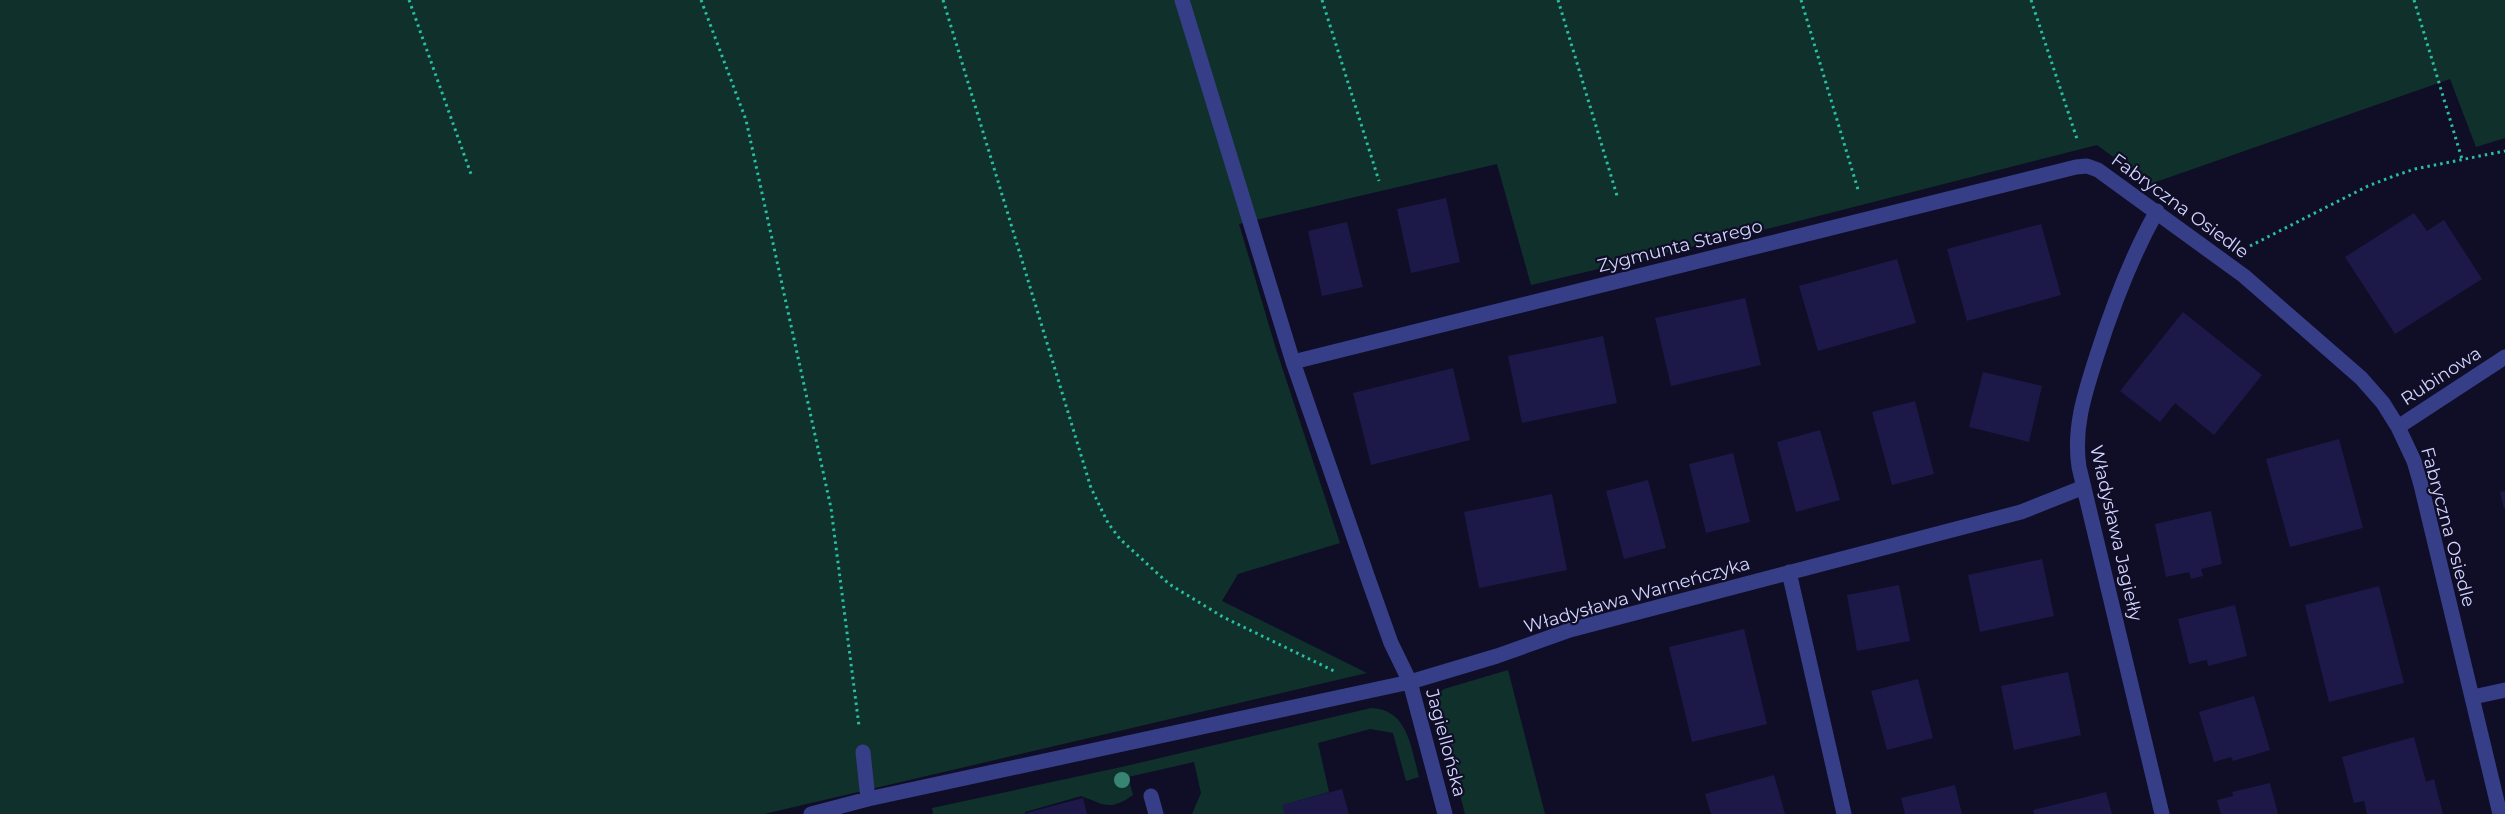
<svg xmlns="http://www.w3.org/2000/svg" width="2505" height="814" font-family="Montserrat,sans-serif">
<style>
.green{fill:#10312b}
.building{fill:#1c1948}
.lines{fill:none;stroke-linecap:round;stroke-linejoin:round}
.path{stroke:#28bea1;stroke-width:3;stroke-dasharray:2.5 4;stroke-linecap:butt}
.minor{stroke:#363e88;stroke-width:15}
.tree{fill:#378572}
.labels{text-anchor:middle;dominant-baseline:central;stroke-width:4.5;stroke-linejoin:round;paint-order:stroke}
.street-label{font-size:18px;fill:#d3d4ff;stroke:#0f0e26}
</style>
<rect width="100%" height="100%" fill="#0f0e26"/>
<path class="green" d="M0 0H2505V138L2476 147 2450 79 2150 184 2097 145 1779 226 1531 285 1497 164 1239 224 1276 349 1340 543 1238 574 1222 601 1367 673 764 814H0Z
M1508 670 1545 814H1465L1437 706 1439 693 1444 689Z
M1371 708C1408 709 1411 748 1419 777L1406 781 1393 733 1370 729 1318 743 1329 792 1283 805 1285 814H1192L1201 793 1194 762 1128 777 1133 795C1109 812 1104 804 1081 796L1025 812V814H933L932 808 1126 766Z"/>
<path class="building" d="M1446 198 1460 262 1411 273 1397 209Z
M2414 213 2427 231 2444 220 2482 279 2395 334 2345 257Z
M1347 222 1363 287 1322 296 1308 231Z
M2041 224 2061 295 1967 321 1947 249Z
M1897 259 1916 323 1818 351 1799 286Z
M1745 298 1761 365 1671 386 1655 318Z
M2183 312 2262 375 2214 435 2175 403 2160 422 2120 391Z
M1603 336 1617 403 1522 423 1508 356Z
M1453 368 1470 440 1371 465 1353 393Z
M1983 372 2042 386 2029 442 1969 427Z
M1915 401 1934 474 1892 485 1872 412Z
M1820 430 1840 500 1796 512 1777 442Z
M2339 439 2363 528 2290 547 2266 459Z
M1733 453 1750 522 1706 533 1689 464Z
M1648 480 1666 548 1624 559 1606 491Z
M2505 491V508L2504 509 2500 492Z
M1552 494 1567 570 1479 588 1464 512Z
M2211 511 2222 564 2201 569 2203 576 2191 579 2189 572 2166 577 2155 524Z
M2042 559 2054 616 1980 632 1968 575Z
M1899 585 1910 641 1857 651 1847 595Z
M2379 586 2404 683 2329 702 2305 605Z
M2235 605 2247 656 2208 666 2207 660 2189 664 2178 619Z
M1744 629 1767 724 1692 742 1669 647Z
M2068 672 2081 735 2014 750 2001 686Z
M1918 679 1933 738 1887 750 1871 691Z
M2254 696 2270 750 2233 761 2231 757 2214 762 2199 712Z
M2414 737 2426 782 2434 779 2443 814H2367L2364 801 2354 803 2342 757Z
M1774 775 1785 814H1711L1705 794Z
M2270 783 2278 814H2221L2217 800 2233 796 2232 792Z
M1955 785 1962 814H1905L1901 798Z
M1342 789 1349 814H1285L1282 805Z
M2106 792 2112 814H2034L2033 810Z
M1083 798 1087 814H1026V813Z"/>
<g class="lines">
<path class="path" d="M409 0 471 174
M701 0 746 120 831 508 859 726
M943 0 1091 488 1108 523 1120 539 1169 584 1223 617 1334 671
M1322 0 1379 181
M1558 0 1618 199
M1801 0 1859 193
M2031 0 2078 142
M2414 0 2462 159
M2250 246 2368 186 2394 176 2415 169 2505 151"/>
<path class="minor" d="M1182 0 1293 362 1370 584 1391 643 1410 682 1445 814
M2157 211C2131 257 2113 305 2097 355 2085 393 2073 427 2079 467L2162 814
M1293 362 2076 167 2087 166 2098 170 2244 276 2361 378 2383 403 2398 427 2414 461 2421 485 2500 814
M2398 427 2505 357
M1789 572 1844 814
M2473 697 2505 690
M863 752 868 799
M1151 796 1156 814
M811 814 868 799 1410 682 1497 656 1570 630 2021 512 2084 487"/>
</g>
<circle class="tree" cx="1122" cy="780" r="8"/>
<g class="labels">
<g class="street-label">
<text transform="translate(2180 206) rotate(36)">Fabryczna Osiedle</text>
<text transform="translate(1680 246) rotate(-14)">Zygmunta Starego</text>
<text transform="translate(2441 376) rotate(-33)">Rubinowa</text>
<text transform="translate(2448 527) rotate(75)">Fabryczna Osiedle</text>
<text transform="translate(2116 533) rotate(77)">Władysława Jagiełły</text>
<text transform="translate(1637 595) rotate(-16)">Władysława Warneńczyka</text>
<text transform="translate(1446 743) rotate(75)">Jagiellońska</text>
</g>
</g>
</svg>
